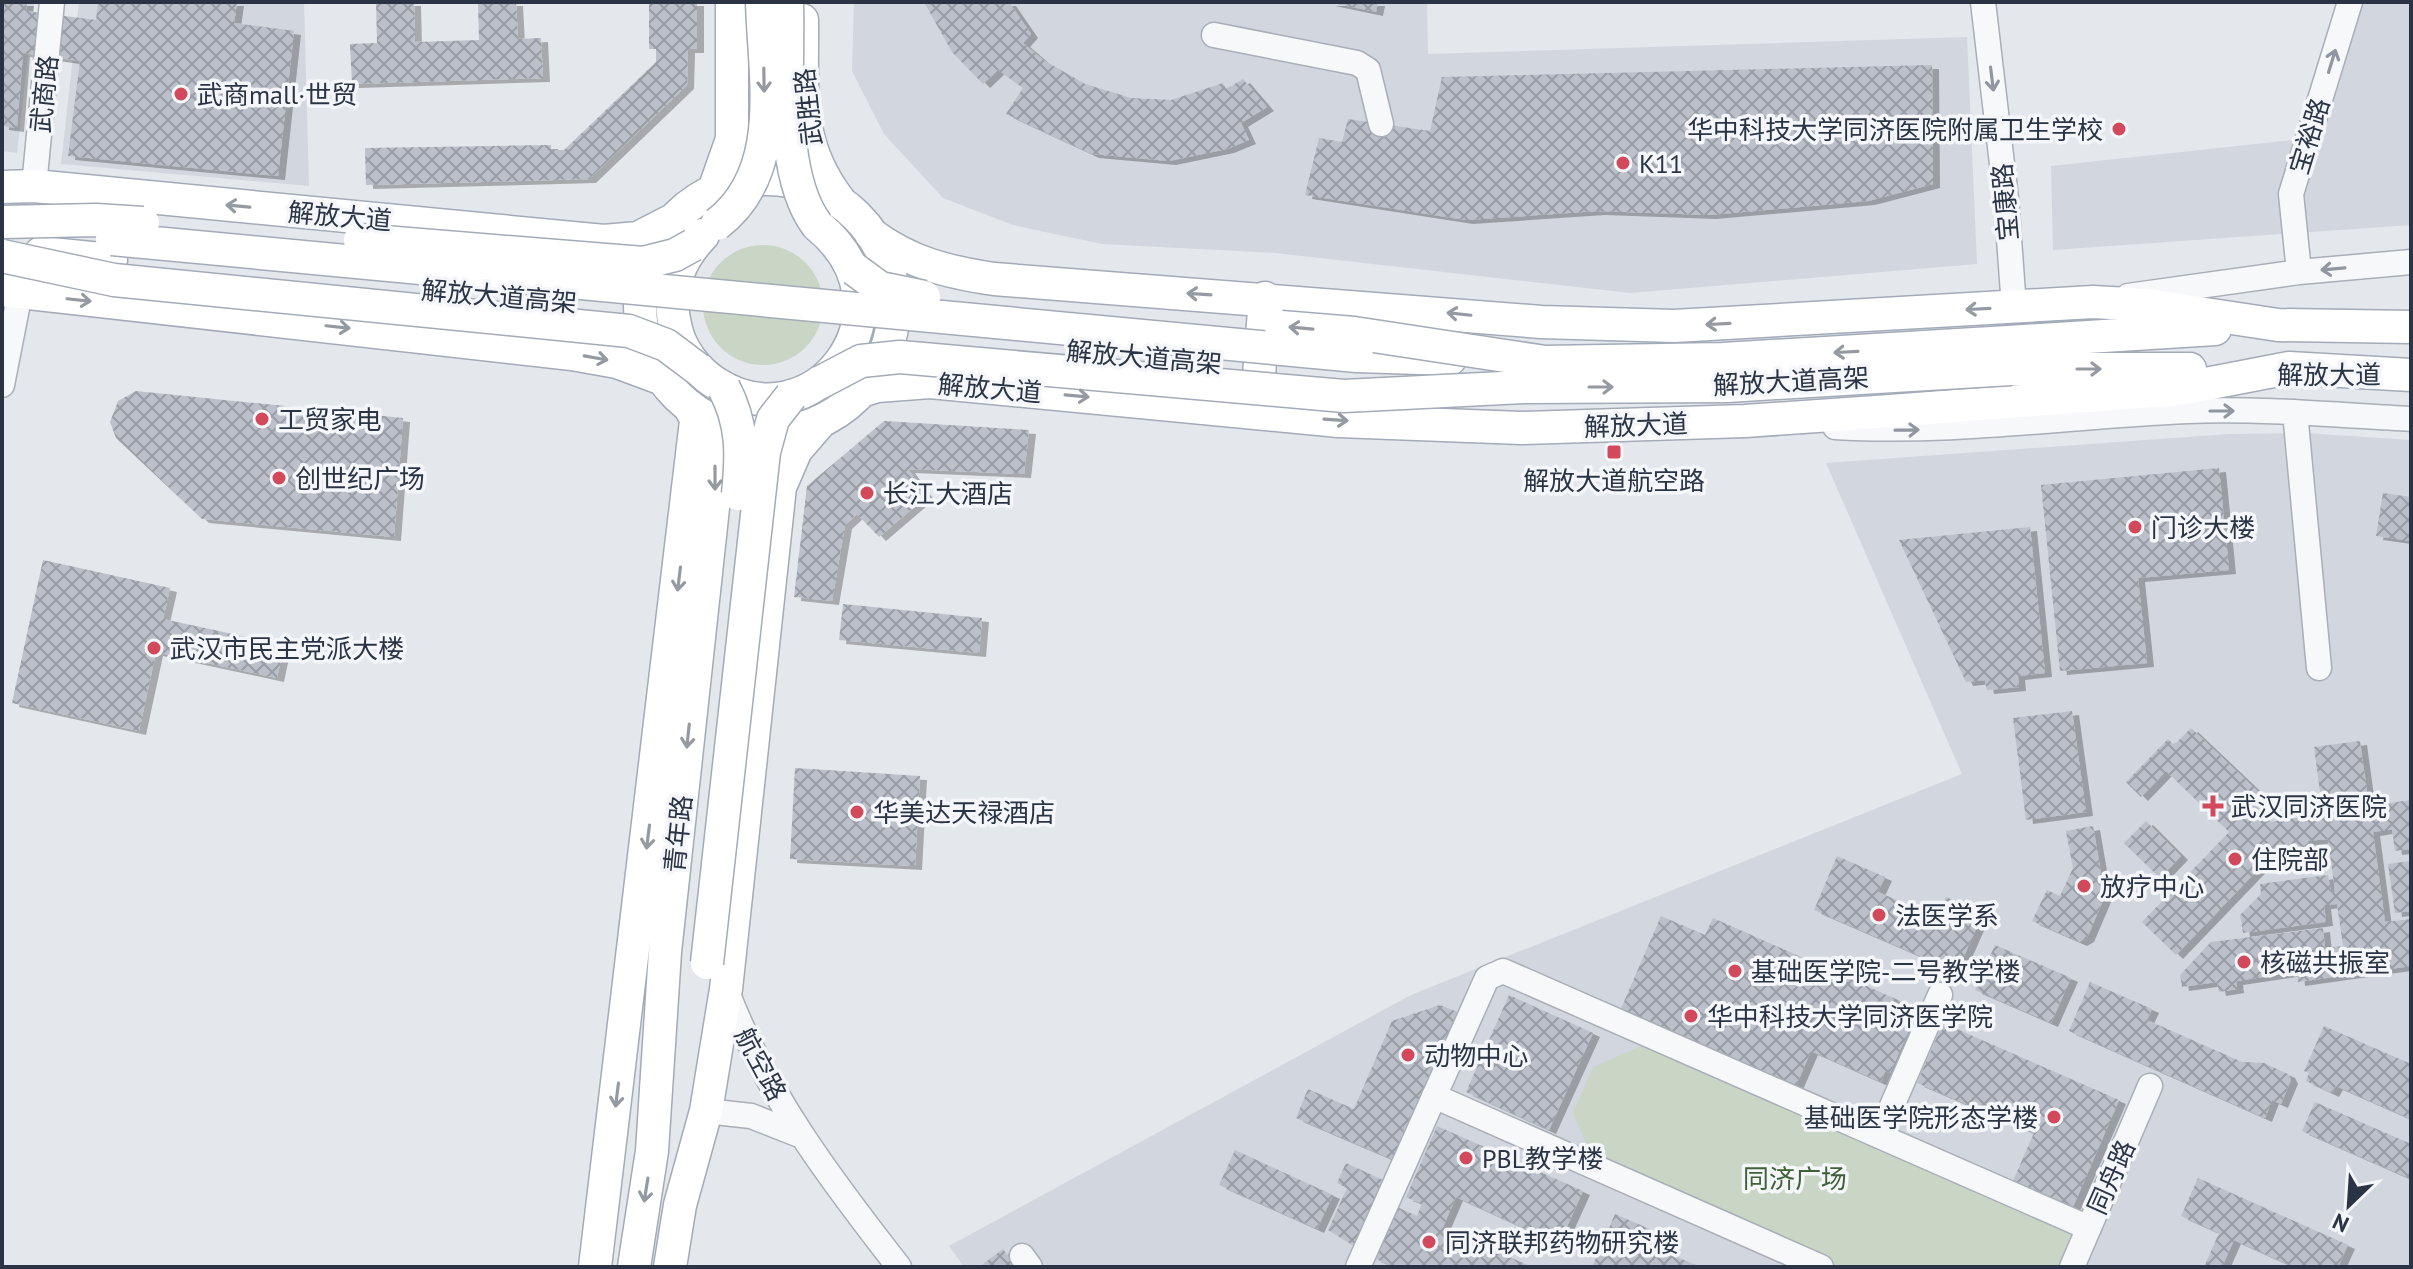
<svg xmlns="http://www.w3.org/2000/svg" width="2413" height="1269" font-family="'PT Sans','Noto Sans SC',sans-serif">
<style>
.built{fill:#d2d6de}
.green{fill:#c9d6c5}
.building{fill:url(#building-cross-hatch);filter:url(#shadow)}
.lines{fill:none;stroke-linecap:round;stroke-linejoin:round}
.minor-casing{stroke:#a9aeb7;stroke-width:27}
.major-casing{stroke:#a3abb8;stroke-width:35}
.minor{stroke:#f7f8fa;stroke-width:24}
.major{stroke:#fff;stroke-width:32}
.major-bridge-casing{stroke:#a3abb8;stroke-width:35;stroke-linecap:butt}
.major-bridge{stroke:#fff;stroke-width:32}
.oneway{stroke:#9196a0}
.oneway2{stroke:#959aa2}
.poi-dot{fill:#d1495b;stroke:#f4f6f9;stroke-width:3}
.labels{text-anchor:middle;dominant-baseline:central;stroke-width:7;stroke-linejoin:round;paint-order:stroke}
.street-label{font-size:26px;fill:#2b3445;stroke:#f4f6f9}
.poi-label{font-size:26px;fill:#2b3445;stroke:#f4f6f9;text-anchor:start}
.park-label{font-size:26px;fill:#3f6138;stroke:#f4f6f9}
</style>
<defs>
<pattern id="building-cross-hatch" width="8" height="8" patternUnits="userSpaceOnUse" patternTransform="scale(2)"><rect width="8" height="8" fill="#bbc0ca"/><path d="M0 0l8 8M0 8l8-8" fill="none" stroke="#989da6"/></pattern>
<filter id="shadow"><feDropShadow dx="7" dy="4" stdDeviation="0" flood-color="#0004"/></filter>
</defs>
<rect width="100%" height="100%" fill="#e4e7ec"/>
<path class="built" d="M2 2H34L17 153 2 151Z
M79 2H304L309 186 61 164Z
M854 2H1427L1428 54 1967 37 1977 264 1630 293 1275 253 1102 244 1013 225 943 198 884 134 852 71Z
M2362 2H2411V225L2053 250 2051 166 2321 137Z
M2305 433 2411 440V1267H964L949 1246 1411 995 1962 774 1826 463 2229 434Z"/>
<path class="green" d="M703 305a60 60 0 1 1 120 0a60 60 0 1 1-120 0Z
M1646 1044 2074 1232 2058 1267H1841L1592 1157 1573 1113 1593 1067Z"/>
<path class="building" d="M2 2H27L26 11 96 20 98 2H237L234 23 294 31 278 176 68 156 80 61 23 53 17 128 2 126Z
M376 2H414L415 42 479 40 478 2H516L518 39 541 38 543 78 352 84 350 44 377 43Z
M649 2H697V49H688L687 85 589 179 366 185 365 148 551 145V150H564L656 62V49H649Z
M924 2H1009L1031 34 1023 43 1043 60 1085 84 1131 98 1171 100 1223 83 1226 89 1243 79 1267 107 1241 123 1249 140 1227 149 1169 161 1092 154 1006 114 1023 88 998 70 983 84 952 52Z
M1328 2H1378L1376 12Z
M1932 65 1933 184 1868 201 1709 215 1598 211 1466 220 1305 195 1319 138 1342 142 1348 119 1430 131 1442 77Z
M136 391 403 418 394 537 202 519 116 438 110 422 118 401Z
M884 421 1029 430 1024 474 908 469 927 496 879 537 857 514 845 525 832 601 794 597 807 486Z
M2219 468 2229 570 2138 578 2147 663 2060 671 2041 485Z
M2383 493 2411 497V541L2376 536Z
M2030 527 2045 673 2018 676 2019 687 1987 690 1985 680 1966 682 1899 540Z
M43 560 170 588 163 619 284 645 277 678 156 652 139 731 12 703Z
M843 604 982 618 979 653 839 640Z
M2072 711 2086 812 2026 820 2013 718Z
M2191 728 2269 802 2258 813 2269 822 2323 814 2314 747 2360 741 2369 806 2411 800V849L2395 851 2392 829 2373 832 2385 922 2411 919V966L2298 982 2297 972 2236 981 2237 989 2219 992 2217 982 2182 987 2180 975 2211 942 2323 928 2325 948 2343 946 2337 904 2324 905 2326 922 2243 933 2240 915 2261 894 2260 884 2328 875 2331 893 2335 892 2328 839 2308 841 2312 864 2294 867 2292 852 2273 854 2176 955 2142 922 2229 832 2166 771 2141 797 2126 782 2168 739 2174 745Z
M795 768 920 776 915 866 790 859Z
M2146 821 2181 856 2160 878 2124 843Z
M2093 826 2105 896 2087 938 2080 942 2032 921 2047 890 2060 896 2073 868 2066 831Z
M1837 856 1885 877 1878 892 1937 917 1946 897 1983 913 1957 972 1814 910Z
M2411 861V911L2395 913 2388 864Z
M1661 916 1705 935 1713 918 1914 1007 1909 1019 1913 1021 1890 1073 1885 1071 1881 1082 1811 1051 1795 1088 1620 1011Z
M1995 945 2071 978 2051 1023 1975 990Z
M2090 982 2152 1009 2147 1020 2242 1062 2264 1063 2288 1074 2291 1080 2281 1104 2272 1100 2265 1118 2069 1031Z
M1509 995 1593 1033 1549 1130 1466 1092Z
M1440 1005 1458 1012 1394 1160 1296 1118 1308 1089 1354 1109 1392 1021Z
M1943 1023 2119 1100 2073 1207 2013 1181 2034 1133 1917 1083Z
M2324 1026 2411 1064V1119L2336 1086 2332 1093 2306 1081 2309 1073 2304 1071Z
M2315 1102 2411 1144V1179L2302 1131Z
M1437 1126 1583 1191 1559 1244 1456 1197 1443 1227 1532 1267H1394L1374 1258 1397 1207 1417 1216 1422 1204 1406 1197Z
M1235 1150 1333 1195 1317 1229 1219 1185Z
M1346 1163 1383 1180 1354 1246 1328 1230 1347 1188 1337 1183Z
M2198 1178 2348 1245 2338 1267H2294L2234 1240 2222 1267H2204L2219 1233 2181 1216Z
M1615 1214 1652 1230 1646 1243 1700 1267H1592Z
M1003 1249 1016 1267H979Z"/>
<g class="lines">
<defs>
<path id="minor" d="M1983 2 2006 198 2014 307
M1214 35 1357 63 1368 70 1381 124
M18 184 34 186 52 2
M2299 272 2291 194 2350 2
M2128 296 2299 272 2411 262
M2 385 20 293
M2295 412 2319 668
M1835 427C1953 434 2069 416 2187 411 2261 408 2336 415 2411 419
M726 989C765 1093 831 1180 899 1267
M1434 1096 1821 1267
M706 1111 751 1116 802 1136
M1879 1136 1940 995
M1022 1256 1030 1267
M1358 1267 1487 978 1503 971 2089 1228
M2072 1267 2150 1086"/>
<path id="major" d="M802 20C803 90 794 141 839 200
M640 306a127 127 0 1 1 254 0a127 127 0 1 1-254 0Z
M2 187 34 186 604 241 638 238 671 221
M714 190 732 139V2
M871 234C910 263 947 272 994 279L1541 322 1674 326 2093 302 2146 305 2278 325 2411 327
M703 235C678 261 666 293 676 329 681 350 696 370 714 382 813 448 921 310 817 225
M41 253 111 260
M2 290 572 354 617 362 663 379
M2008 342 2215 329
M1357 356 1450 359
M2011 369H2190
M861 391 877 386 930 382 1339 421 1521 428 1745 421 1890 411 2180 389 2289 368 2411 375
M1256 413 1265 298
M595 1267 696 421
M634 1267 652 1151 665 952 716 480 712 447 689 406
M670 1267 680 1205 706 1111 726 989 780 487 796 450 821 421"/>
</defs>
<use href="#minor" class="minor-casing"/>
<use href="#major" class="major-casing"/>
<use href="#minor" class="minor"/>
<use href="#major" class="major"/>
<defs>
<path id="major-bridge" d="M787 2C789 67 778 173 817 225
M2 222 96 220 143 223
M717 224C785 172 764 78 762 2
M112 239 1357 356
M360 240 643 263 675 255 693 245
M2 256 114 280 629 331 666 345 698 369
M854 269 880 288 924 297
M1281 327 1354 333 1545 362 1723 359 2008 342
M821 382 861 361 900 357 1344 396 1523 387 1727 386 2011 369
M724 388C743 424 742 454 738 494
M707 963 764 452 773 419 791 396"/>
</defs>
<use href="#major-bridge" class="major-bridge-casing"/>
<use href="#major-bridge" class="major-bridge"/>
</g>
<defs><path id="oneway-shaft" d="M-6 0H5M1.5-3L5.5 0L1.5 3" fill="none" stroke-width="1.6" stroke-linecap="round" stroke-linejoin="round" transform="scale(2)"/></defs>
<g class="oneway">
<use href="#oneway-shaft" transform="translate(2332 61) rotate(-73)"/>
<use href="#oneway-shaft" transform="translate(1992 79) rotate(83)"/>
<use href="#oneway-shaft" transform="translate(2333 269) rotate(175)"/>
<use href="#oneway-shaft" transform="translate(2222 411)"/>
<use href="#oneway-shaft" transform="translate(1907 430) rotate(-1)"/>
</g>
<g class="oneway2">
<use href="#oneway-shaft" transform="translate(764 80) rotate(89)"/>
<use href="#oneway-shaft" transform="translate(238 206) rotate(-175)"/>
<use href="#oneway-shaft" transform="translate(1199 294) rotate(-176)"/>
<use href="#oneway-shaft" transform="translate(79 300) rotate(6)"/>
<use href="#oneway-shaft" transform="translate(1978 309) rotate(177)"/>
<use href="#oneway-shaft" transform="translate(1459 314) rotate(-174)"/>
<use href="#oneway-shaft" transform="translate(1718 324) rotate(177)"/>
<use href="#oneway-shaft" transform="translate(338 327) rotate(6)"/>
<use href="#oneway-shaft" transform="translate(1301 328) rotate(-175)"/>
<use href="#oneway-shaft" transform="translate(1846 352) rotate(177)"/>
<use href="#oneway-shaft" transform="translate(596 358) rotate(10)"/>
<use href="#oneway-shaft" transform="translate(2089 369)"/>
<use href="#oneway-shaft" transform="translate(1601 387)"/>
<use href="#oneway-shaft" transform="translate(1077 396) rotate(5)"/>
<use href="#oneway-shaft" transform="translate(1336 420) rotate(4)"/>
<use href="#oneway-shaft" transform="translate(715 478) rotate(90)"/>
<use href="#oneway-shaft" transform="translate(679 579) rotate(97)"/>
<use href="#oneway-shaft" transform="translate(688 736) rotate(96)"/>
<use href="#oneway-shaft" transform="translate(648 837) rotate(97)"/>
<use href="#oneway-shaft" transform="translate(617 1095) rotate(97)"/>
<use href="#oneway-shaft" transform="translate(646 1190) rotate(99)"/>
</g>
<g class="poi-dot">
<circle cx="181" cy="94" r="8"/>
<circle cx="2119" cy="129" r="8"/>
<circle cx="1623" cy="163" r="8"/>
<circle cx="262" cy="419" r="8"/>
<rect x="1606" y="444" width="16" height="16" rx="4"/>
<circle cx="279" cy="478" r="8"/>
<circle cx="867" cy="493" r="8"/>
<circle cx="2135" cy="527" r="8"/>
<circle cx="154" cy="648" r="8"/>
<path d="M2209 794h8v8h8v8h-8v8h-8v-8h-8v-8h8z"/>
<circle cx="857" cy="812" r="8"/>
<circle cx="2235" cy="859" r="8"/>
<circle cx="2084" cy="886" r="8"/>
<circle cx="1879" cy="915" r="8"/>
<circle cx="2244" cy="962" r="8"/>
<circle cx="1735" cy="971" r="8"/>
<circle cx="1691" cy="1016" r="8"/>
<circle cx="1408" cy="1055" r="8"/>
<circle cx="2054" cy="1117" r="8"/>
<circle cx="1466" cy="1158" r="8"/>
<circle cx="1429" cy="1242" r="8"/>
</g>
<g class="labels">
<g class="street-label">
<text transform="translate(44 94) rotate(-84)">武商路</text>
<text transform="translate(808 107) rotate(-96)">武胜路</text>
<text transform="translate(2309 136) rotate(-73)">宝裕路</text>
<text transform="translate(2005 202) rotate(-95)">宝康路</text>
<text transform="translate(340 216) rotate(5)">解放大道</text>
<text transform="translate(499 296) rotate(5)">解放大道高架</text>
<text transform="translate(1144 357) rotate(5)">解放大道高架</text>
<text x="2329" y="374">解放大道</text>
<text transform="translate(1791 381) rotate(-3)">解放大道高架</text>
<text transform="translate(990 388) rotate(5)">解放大道</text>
<text transform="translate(1636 425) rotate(-2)">解放大道</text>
<text transform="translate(678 834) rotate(-84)">青年路</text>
<text transform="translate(761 1064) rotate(62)">航空路</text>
<text transform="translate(2111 1177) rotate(-66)">同舟路</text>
</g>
<g class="poi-label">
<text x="197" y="94">武商mall·世贸</text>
<text x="2103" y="129" text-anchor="end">华中科技大学同济医院附属卫生学校</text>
<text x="1639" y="163">K11</text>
<text x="278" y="419">工贸家电</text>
<text x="295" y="478">创世纪广场</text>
<text x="1614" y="480" text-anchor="middle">解放大道航空路</text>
<text x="883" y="493">长江大酒店</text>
<text x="2151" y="527">门诊大楼</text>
<text x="170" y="648">武汉市民主党派大楼</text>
<text x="2231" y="806">武汉同济医院</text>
<text x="873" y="812">华美达天禄酒店</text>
<text x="2251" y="859">住院部</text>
<text x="2100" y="886">放疗中心</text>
<text x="1895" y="915">法医学系</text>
<text x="2260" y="962">核磁共振室</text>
<text x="1751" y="971">基础医学院-二号教学楼</text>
<text x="1707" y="1016">华中科技大学同济医学院</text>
<text x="1424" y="1055">动物中心</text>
<text x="2038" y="1117" text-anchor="end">基础医学院形态学楼</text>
<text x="1482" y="1158">PBL教学楼</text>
<text x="1445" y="1242">同济联邦药物研究楼</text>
</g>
<g class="park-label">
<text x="1795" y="1178">同济广场</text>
</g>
</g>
<rect width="2413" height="1269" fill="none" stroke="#2b3445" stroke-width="8"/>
<g transform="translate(2349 1205) rotate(205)" stroke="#f4f6f9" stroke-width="6" paint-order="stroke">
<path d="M0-6L14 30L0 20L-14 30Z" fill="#2b3445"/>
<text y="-12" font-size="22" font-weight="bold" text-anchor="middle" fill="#2b3445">N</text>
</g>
</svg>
